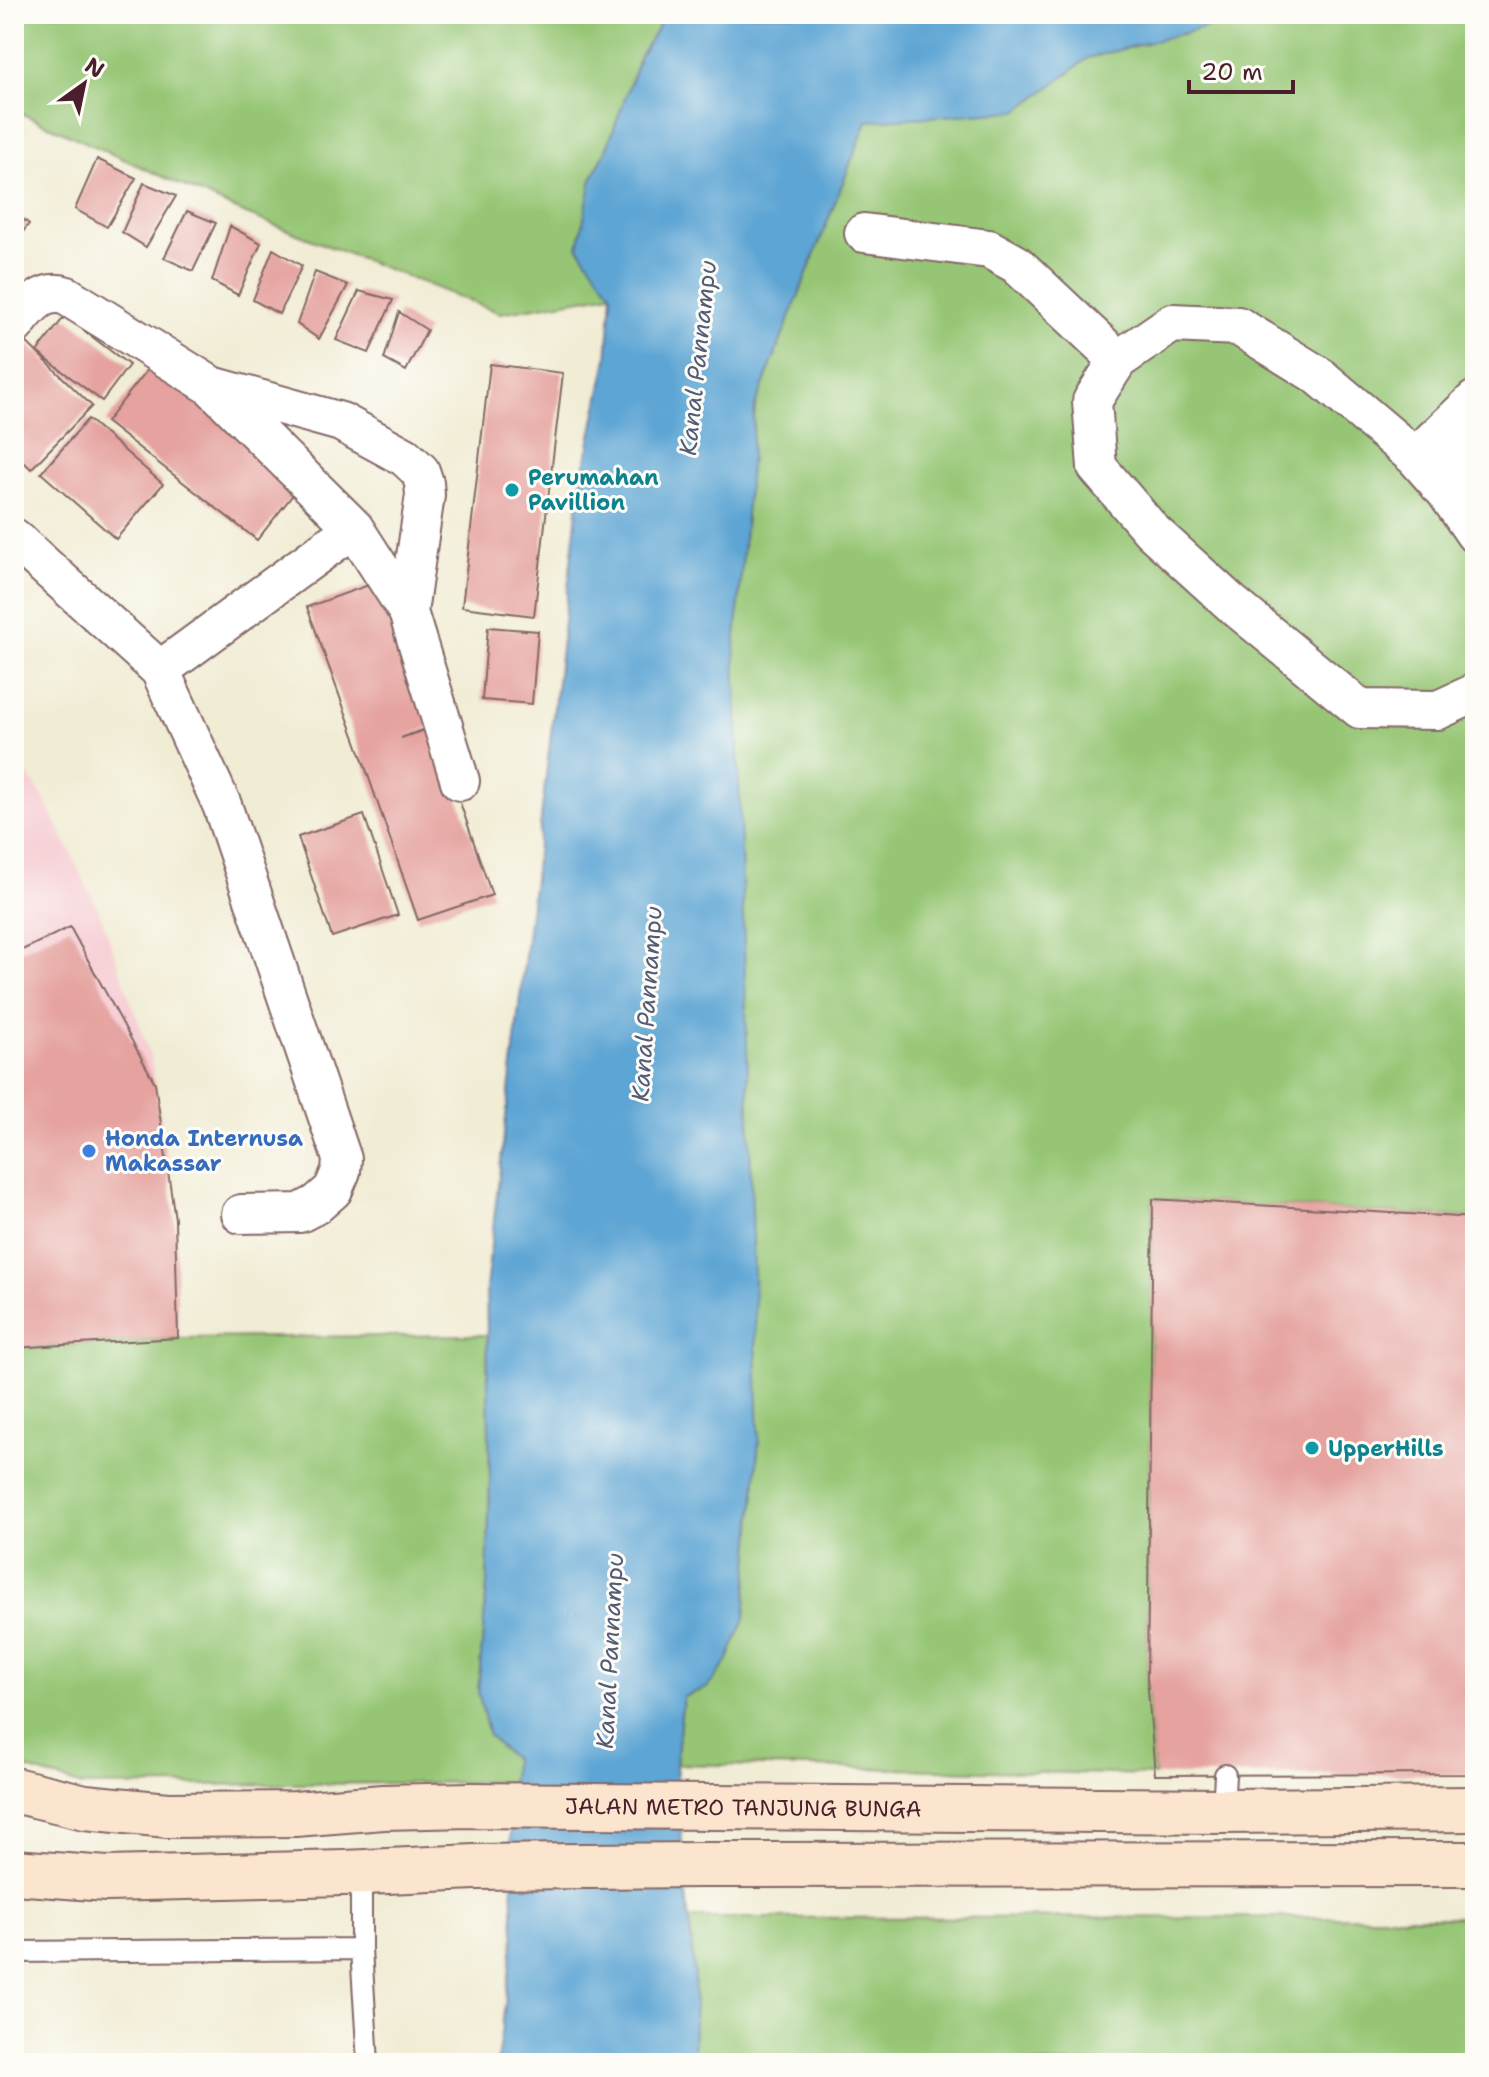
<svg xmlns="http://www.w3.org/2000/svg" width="1489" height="2077" font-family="'Shantell Sans',sans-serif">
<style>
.built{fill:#f6cfd5}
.green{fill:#96c675;stroke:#707250;stroke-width:2}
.water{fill:#5da5d4;stroke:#546280;stroke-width:2}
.building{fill:#e5a29f}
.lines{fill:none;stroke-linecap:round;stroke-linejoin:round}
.lane-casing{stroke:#846766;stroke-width:24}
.street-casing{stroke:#846766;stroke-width:42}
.secondary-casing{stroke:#846766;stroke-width:48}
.lane{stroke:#fff;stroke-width:20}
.street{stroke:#fff;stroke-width:38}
.secondary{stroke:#fbe5cf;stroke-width:44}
.culture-dot{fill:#0f9aa8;stroke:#fdfcf7;stroke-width:3}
.shop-dot{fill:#3f7fe0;stroke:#fdfcf7;stroke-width:3}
.labels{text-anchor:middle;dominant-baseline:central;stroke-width:6;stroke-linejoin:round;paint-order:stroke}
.culture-label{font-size:22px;font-weight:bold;fill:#0d838f;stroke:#fdfcf7;text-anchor:start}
.shop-label{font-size:22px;font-weight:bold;fill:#366cbe;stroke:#fdfcf7;text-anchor:start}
.street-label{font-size:22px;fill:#4a1f2b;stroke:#fdfcf7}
.water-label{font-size:24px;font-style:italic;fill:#535b77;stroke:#fdfcf7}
</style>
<rect width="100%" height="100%" fill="#fdfcf7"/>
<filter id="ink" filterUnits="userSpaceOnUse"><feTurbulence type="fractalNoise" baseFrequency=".0125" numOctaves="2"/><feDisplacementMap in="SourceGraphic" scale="16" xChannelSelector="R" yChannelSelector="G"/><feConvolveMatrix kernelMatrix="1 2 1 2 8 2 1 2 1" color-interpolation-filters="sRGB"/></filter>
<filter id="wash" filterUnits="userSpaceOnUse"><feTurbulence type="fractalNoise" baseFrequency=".006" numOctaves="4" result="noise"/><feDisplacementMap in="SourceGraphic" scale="32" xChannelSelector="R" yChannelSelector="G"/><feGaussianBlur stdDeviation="1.8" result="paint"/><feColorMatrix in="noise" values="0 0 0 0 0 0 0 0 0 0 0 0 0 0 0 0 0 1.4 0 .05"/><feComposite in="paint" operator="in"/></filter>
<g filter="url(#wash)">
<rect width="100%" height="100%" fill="#f1ecd4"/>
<path class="built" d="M14 755 44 798 100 913 151 1058 175 1219 178 1338 14 1348Z"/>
<path class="green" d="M14 14H666L640 56 607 148 592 179 612 294 500 313 246 214 14 110Z
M1257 14H1475V1218L1153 1199 1147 1678 1155 1775 676 1764 683 1697 707 1688 735 648 755 406 867 121 1017 111 1088 58Z
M487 1335 490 1479 487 1586 478 1692 489 1736 513 1759V1782L83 1786 14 1765V1348L178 1338Z
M1475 1917V2063H693L695 1978 689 1918Z"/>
<path class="water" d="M666 14H1257L1088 58 1017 111 867 121 755 406 735 648 759 1440 745 1619 726 1664 707 1688 683 1697 676 1764 686 1893 695 1978 693 2063H497L514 1937 510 1820 513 1759 489 1736 478 1692 487 1586 490 1479 486 1288 579 494 607 359 612 294 578 247 592 179 607 148 640 56Z"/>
<g id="blocks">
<path class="building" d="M97 159 136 178 107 227 75 209Z
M144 183 176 196 146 247 122 232Z
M187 211 216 223 193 271 164 258Z
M14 212 29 224 14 243Z
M230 226 261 243 238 295 212 281Z
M273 249 302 266 279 314 253 300Z
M315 272 348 285 319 339 297 324Z
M359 291 393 300 369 353 336 340Z
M399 312 427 330 406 371 384 359Z
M65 316 129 365 102 401 37 352Z
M16 332 92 406 31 469 14 452V334Z
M152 364 303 482 257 540 106 422Z
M490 364 563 373 534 616 462 607Z
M88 419 163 484 116 539 41 473Z
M377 582 430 727 401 738 434 727 492 895 418 920 360 752 307 607Z
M488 627 538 631 532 704 482 700Z
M364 815 398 915 332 937 298 837Z
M70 927 155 1083 175 1219 178 1338 14 1348V954Z
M1153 1199 1475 1218V1774L1155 1775 1147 1678Z"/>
</g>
</g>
<g filter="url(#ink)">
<use href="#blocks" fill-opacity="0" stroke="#846766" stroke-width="2"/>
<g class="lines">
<defs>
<path id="lane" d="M1223 1811 1225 1775
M361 1872V1949L368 2063
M14 1952 361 1949"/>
<path id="street" d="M864 233 989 249 1016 264 1118 360
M14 326C28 309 42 287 67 296L210 385 354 528 408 612 460 781
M212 386 341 422 405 457 420 471 424 483 425 495 408 612
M1415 457 1475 400
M1439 485 1475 447
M1475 534 1446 492 1415 457 1319 376 1238 326 1172 323 1118 360 1092 401 1097 467 1152 531 1231 603 1360 709 1438 710 1475 693
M14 538 160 670 222 805 342 1159 341 1171 333 1190 317 1204 300 1213 241 1214
M160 670 354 528"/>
<g id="secondary">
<path id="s1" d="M14 1790 85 1807 168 1815 295 1814 383 1807 471 1805 1223 1811 1475 1809"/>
<path d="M14 1872 107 1879 344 1873 475 1867 702 1865 1475 1864"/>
</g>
</defs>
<use href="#lane" class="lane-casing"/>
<use href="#street" class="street-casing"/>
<use href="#secondary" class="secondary-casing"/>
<use href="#lane" class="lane"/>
<use href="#street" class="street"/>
<use href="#secondary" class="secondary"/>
</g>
</g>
<g class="culture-dot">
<circle cx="512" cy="490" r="8"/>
<circle cx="1312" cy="1448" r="8"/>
</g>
<circle class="shop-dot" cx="89" cy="1151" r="8"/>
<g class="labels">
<g class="culture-label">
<text x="528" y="477">Perumahan<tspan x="528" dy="25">Pavillion</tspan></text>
<text x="1328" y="1448">UpperHills</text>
</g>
<g class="shop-label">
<text x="105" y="1138">Honda Internusa<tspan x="105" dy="25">Makassar</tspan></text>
</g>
<g class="street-label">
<text stroke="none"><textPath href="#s1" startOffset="732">JALAN METRO TANJUNG BUNGA</textPath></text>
</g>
<g class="water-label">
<text transform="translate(698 358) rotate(-84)">Kanal Pannampu</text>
<text transform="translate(647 1004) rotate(-86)">Kanal Pannampu</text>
<text transform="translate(610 1651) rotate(-87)">Kanal Pannampu</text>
</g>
</g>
<rect width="1489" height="2077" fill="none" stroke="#fdfcf7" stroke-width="48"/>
<g transform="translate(84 84) rotate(33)" stroke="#fdfcf7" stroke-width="6" paint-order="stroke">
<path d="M0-6L14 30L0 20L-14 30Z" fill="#4a1f2b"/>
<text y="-12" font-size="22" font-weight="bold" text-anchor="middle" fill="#4a1f2b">N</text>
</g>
<path d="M1189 80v12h104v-12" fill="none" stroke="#4a1f2b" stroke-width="4"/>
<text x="1201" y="80" font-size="24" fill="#4a1f2b" stroke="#fdfcf7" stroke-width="6" paint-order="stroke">20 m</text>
</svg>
